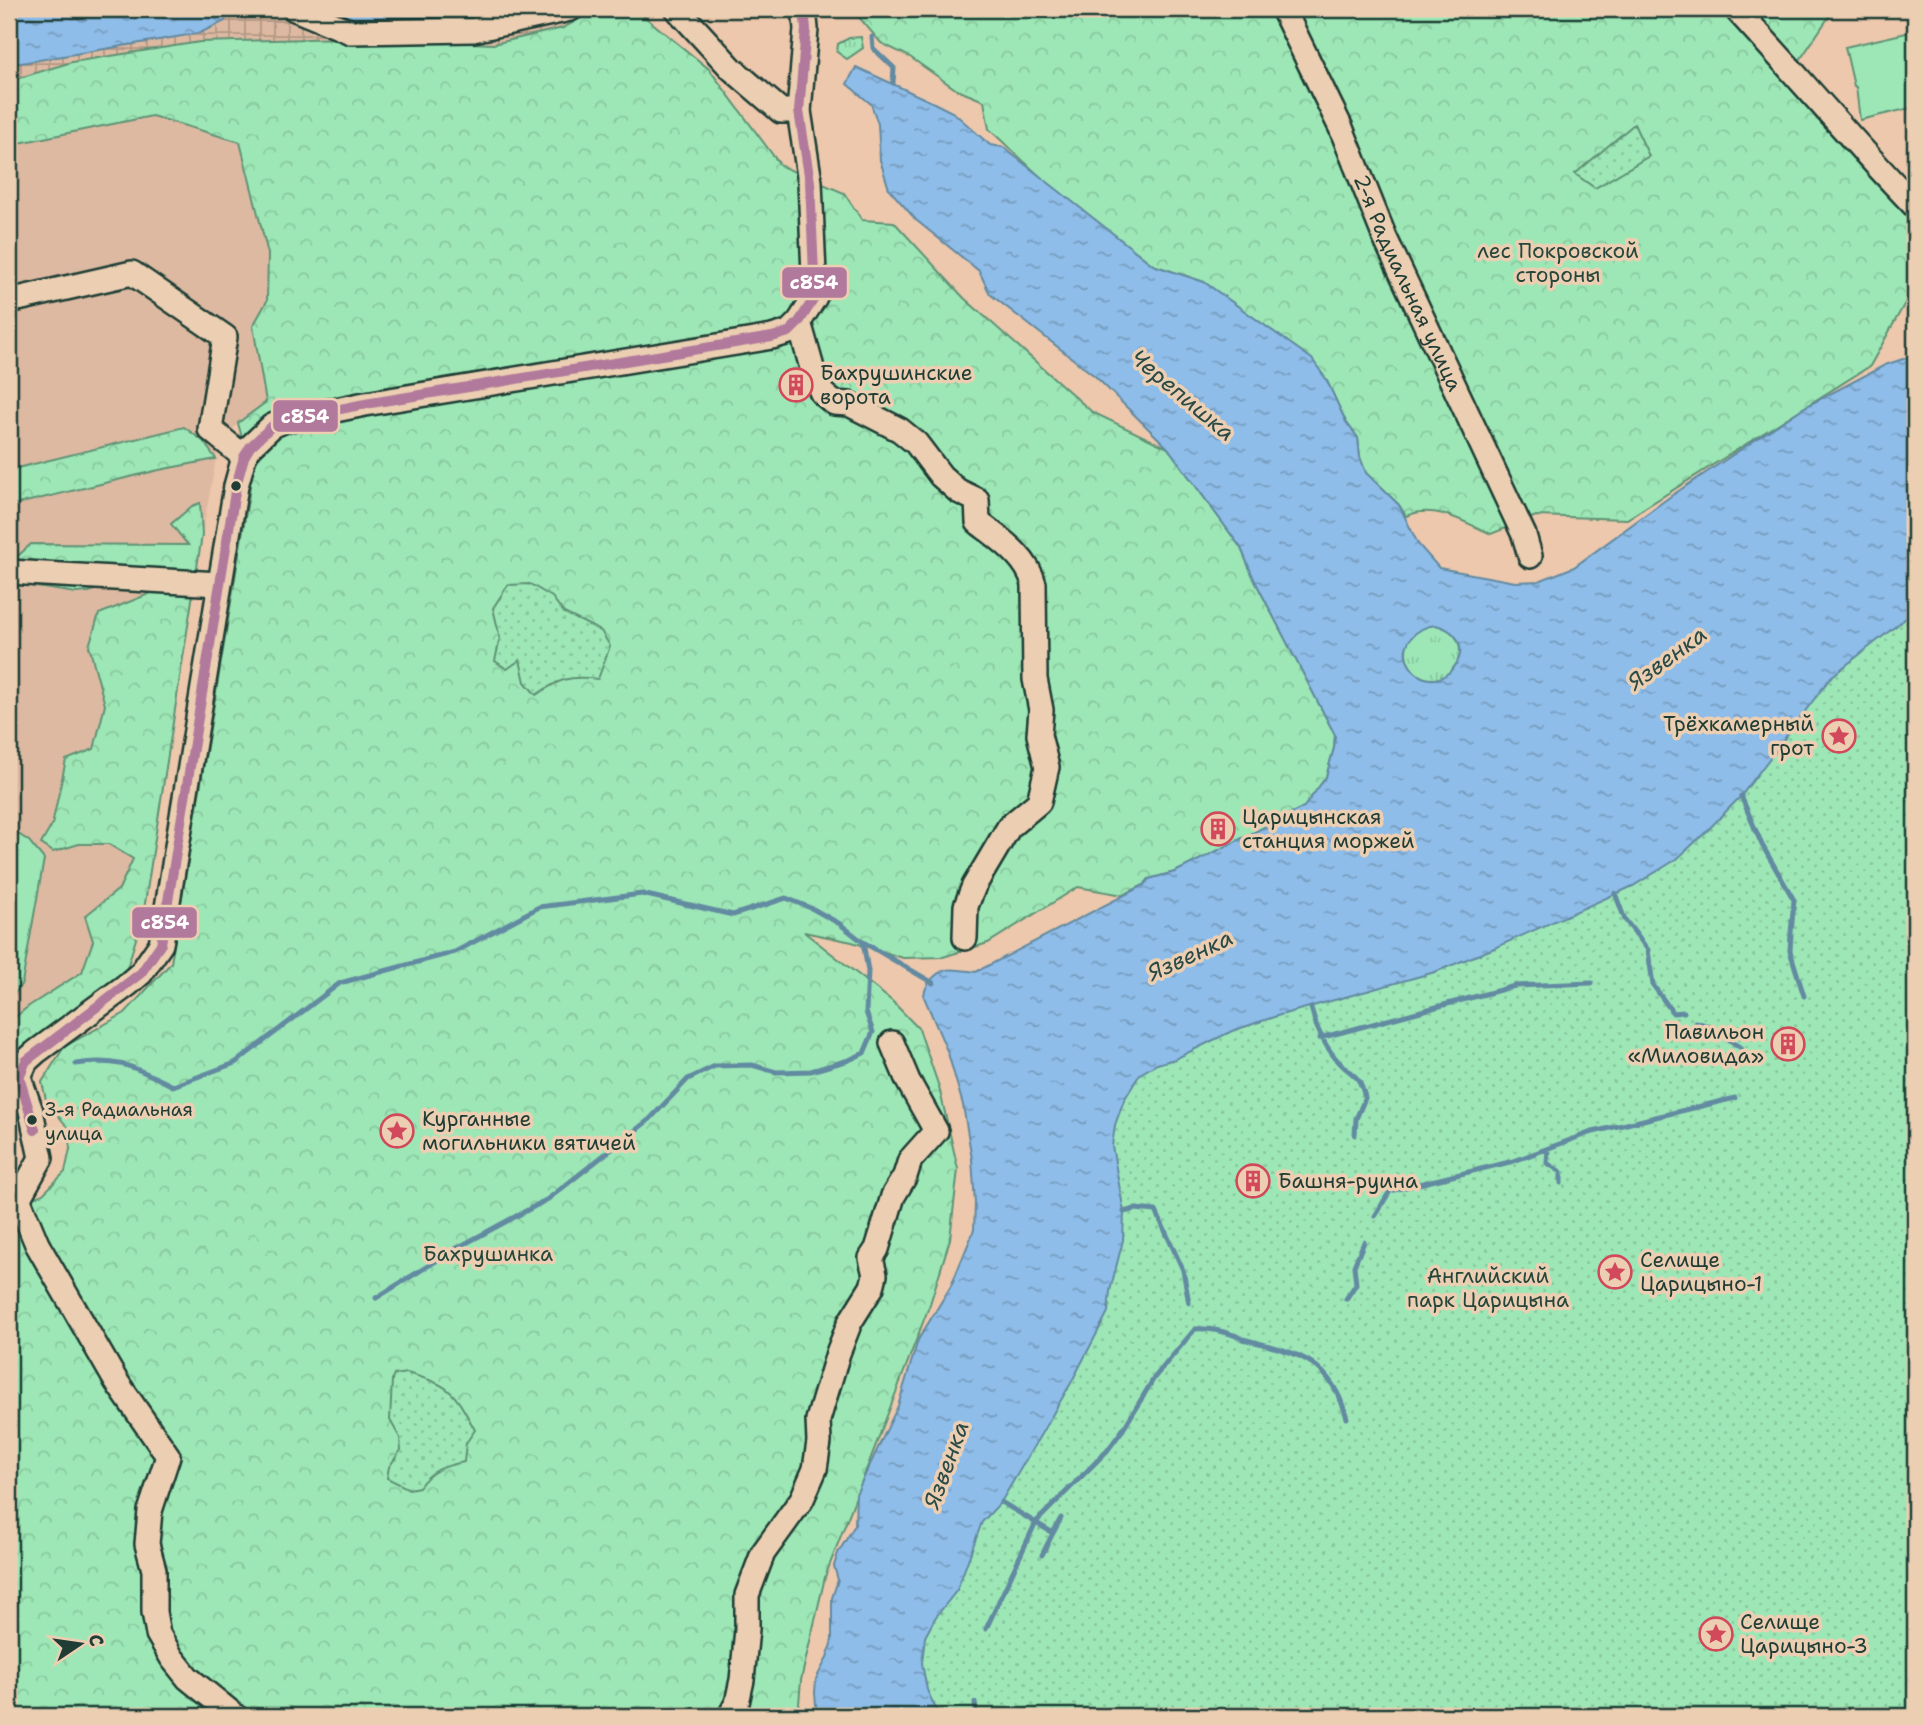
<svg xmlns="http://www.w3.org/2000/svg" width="1924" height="1725" font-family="'Shantell Sans',sans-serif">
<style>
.built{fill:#ddb9a1}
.industrial{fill:url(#industrial-grid)}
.grass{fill:url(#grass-tufts);stroke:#5e9275;stroke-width:2}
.forest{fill:url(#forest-crowns);stroke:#5e9275;stroke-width:2}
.park{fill:url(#park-dots);stroke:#5e9275;stroke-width:2}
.pitch{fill:#9de7b6;stroke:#5e9275;stroke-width:2}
.water{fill:url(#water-ripples);stroke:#628aa1;stroke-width:2;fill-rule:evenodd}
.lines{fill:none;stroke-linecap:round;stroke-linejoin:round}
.stream{stroke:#628aa1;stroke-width:5}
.minor-casing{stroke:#1f3d34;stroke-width:28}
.minor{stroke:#eccfb2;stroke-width:23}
.bus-1-casing{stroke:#eccfb2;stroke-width:16}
.bus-1{stroke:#b1799b;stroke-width:10}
.bus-dot{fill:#1f3d34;stroke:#eccfb2;stroke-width:2.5}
.labels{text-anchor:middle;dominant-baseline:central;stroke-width:7;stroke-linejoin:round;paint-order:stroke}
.bus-label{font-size:19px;fill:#1f3d34;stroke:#eccfb2;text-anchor:start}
.park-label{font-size:21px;fill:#25463a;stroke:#eccfb2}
.street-label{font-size:21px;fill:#1f3d34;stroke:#eccfb2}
.poi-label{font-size:21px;fill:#1f3d34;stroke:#eccfb2;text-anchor:start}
.water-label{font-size:23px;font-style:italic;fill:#2a4a46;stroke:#eccfb2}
.line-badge{stroke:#eccfb2;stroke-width:2.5}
.badge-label{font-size:19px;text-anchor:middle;font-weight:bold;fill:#fff}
</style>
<defs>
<pattern id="industrial-grid" width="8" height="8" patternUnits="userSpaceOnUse" patternTransform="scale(1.75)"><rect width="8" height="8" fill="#ddb9a1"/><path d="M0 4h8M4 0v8" fill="none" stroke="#b39884"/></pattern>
<pattern id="grass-tufts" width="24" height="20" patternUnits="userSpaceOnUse" patternTransform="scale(1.75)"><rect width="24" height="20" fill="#9de7b6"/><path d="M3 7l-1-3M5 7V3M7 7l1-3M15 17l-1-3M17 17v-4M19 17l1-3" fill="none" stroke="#87c79d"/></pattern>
<pattern id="forest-crowns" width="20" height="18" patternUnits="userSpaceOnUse" patternTransform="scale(1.75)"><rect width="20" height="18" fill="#9de7b6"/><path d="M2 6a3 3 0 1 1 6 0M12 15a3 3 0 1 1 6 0" fill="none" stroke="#87c79d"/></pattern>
<pattern id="park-dots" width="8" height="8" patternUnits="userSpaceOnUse" patternTransform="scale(1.75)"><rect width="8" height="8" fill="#9de7b6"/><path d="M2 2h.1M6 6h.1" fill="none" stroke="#87c79d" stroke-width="1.8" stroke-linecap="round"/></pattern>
<pattern id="water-ripples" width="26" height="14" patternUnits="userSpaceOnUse" patternTransform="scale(1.75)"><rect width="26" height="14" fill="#8fbde9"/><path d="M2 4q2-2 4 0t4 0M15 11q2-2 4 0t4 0" fill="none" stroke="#749bbe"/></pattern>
</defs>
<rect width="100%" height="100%" fill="#edc8ad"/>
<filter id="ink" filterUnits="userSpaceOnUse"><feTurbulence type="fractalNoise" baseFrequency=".0143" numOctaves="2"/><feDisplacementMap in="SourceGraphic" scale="14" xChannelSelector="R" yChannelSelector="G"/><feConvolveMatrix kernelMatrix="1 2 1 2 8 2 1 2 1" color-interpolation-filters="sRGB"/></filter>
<g filter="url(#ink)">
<path class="built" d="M152 116 240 142 268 254 267 301 253 326 266 402 230 431 216 459 202 535 143 916 61 1024 9 1071V145Z"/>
<path class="industrial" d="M9 9H632L466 57 9 87Z"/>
<path class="grass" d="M861 37 863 48 847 59 837 52 838 44 849 38Z
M1406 652a27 27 0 1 1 54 0a27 27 0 1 1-54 0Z"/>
<path class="forest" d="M598 9H635L709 69 781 166 844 193 862 220 894 222 964 298 1092 412 1168 448 1241 548 1254 579 1335 735 1334 748 1326 777 1304 807 1192 864 1175 872 1149 879 1144 885 1123 895 1078 887 988 943 943 957 903 958 852 942 804 932 892 1001 919 1029 939 1087 958 1169 950 1239 930 1304 825 1577 801 1680 798 1716H9V1200L20 1203 43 1194 65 1172 70 1149 69 1129 46 1100 42 1082 64 1047 125 1013 171 963 249 494 251 471 238 423 266 402 253 326 267 301 268 254 240 142 152 116 9 145V81L72 62 200 42 344 38 493 44 563 28Z
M852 9H1834L1800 60 1891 184 1915 222V285L1870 366 1627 519 1536 516 1491 534C1464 522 1435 503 1406 516L1399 505 1366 473 1360 457 1358 438 1346 422 1326 379 1204 282 1153 265 1048 184 989 129 984 101 957 90 910 57 881 43Z
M184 427 203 441 216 459 159 470 9 506V470Z
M200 503 202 535 143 916 123 981 61 1024 9 1071V1022L29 1006 82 972 93 941 85 916 119 889 133 859 108 844H79L53 852 41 844 52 825 66 760 94 749 105 705 89 646 99 614 149 594 140 575 89 592 76 593 24 585 9 564 31 544 188 545 171 524 192 506Z"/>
<path class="park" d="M1634 124 1649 156 1595 188 1575 174Z
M1915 481V1716H865L1038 1103Z
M530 584 552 597 564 613 601 631 610 646 598 679C569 675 560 679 536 695L525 682 520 660 507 669 495 661 500 638 493 608 508 585Z
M407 1373C452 1386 453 1390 475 1430L466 1443 464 1462C444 1466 431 1470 419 1487L409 1489 387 1478 389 1467 401 1450 400 1438 390 1420 392 1380 394 1375Z"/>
<path class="pitch" d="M1915 31V107L1860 120 1856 87 1854 86 1845 47Z
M9 828 29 841 44 859 22 983 9 1002Z"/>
<path class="water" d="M9 9H230L225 21 200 33 9 65Z
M328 9H494L360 27 332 20Z
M856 67 934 103 954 113 990 145 1003 147 1153 265 1204 282 1312 359 1326 379 1346 422 1358 438 1360 457 1366 473 1399 505 1418 544 1439 568 1515 582 1539 581 1574 567 1671 496 1803 408 1885 365 1915 355V611L1831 677 1741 796 1707 831 1677 859 1633 886 1492 949 1435 972 1277 1016 1232 1031 1175 1059 1157 1064 1140 1074 1124 1100 1115 1125 1112 1146 1124 1212 1123 1240 1110 1291 1108 1312 1071 1383 1001 1502 982 1522 957 1590 935 1618 925 1637 922 1663 927 1690 939 1716H817L815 1693 816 1679 827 1658 832 1640V1598L838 1580 834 1566 838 1553 855 1525 856 1494 898 1406 918 1340 951 1286 974 1230 975 1203 972 1159 963 1105 948 1053 924 997C924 986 934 974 945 970 953 968 967 971 976 972L1144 885 1149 879 1175 872 1304 807 1326 777 1334 748 1335 735 1254 579 1241 548 1168 448 1096 377 990 294 979 271 916 220 889 189 880 160 878 124 871 104 847 84ZM1436 625C1492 641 1437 707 1410 666 1397 645 1417 626 1436 625Z"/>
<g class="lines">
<path class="stream" d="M872 37 873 48 894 68 893 83
M1741 796 1762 845 1794 900 1791 933
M1615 893 1625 920
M1626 921 1648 950 1653 985 1673 1013 1684 1012
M1791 934 1790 951 1804 996
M1311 1008 1316 1024
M1695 1022 1709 1026 1741 1048
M1316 1025C1322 1039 1328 1051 1339 1062 1355 1079 1358 1072 1365 1097
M1320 1038 1515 986 1592 983
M76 1064C119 1057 136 1068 173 1086L235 1063 340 983 455 952 539 907 642 894 733 915 786 898 813 909 840 924 863 942 933 983
M1355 1135 1356 1119 1365 1098
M1548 1149 1547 1163 1561 1172V1183
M1381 1184 1390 1191 1514 1161 1589 1133 1735 1098
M1124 1212 1135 1209 1156 1211 1183 1270 1189 1303
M1375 1216 1390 1191
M376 1298 457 1248 548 1199 650 1119 688 1079 715 1066 752 1065 776 1072 811 1071 849 1060 864 1053 873 1032 866 1012 868 971 863 942
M1346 1299 1356 1284 1354 1266 1364 1242
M1001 1502 1053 1533 1042 1555
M1053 1533 1061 1518
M986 1629 1036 1522 1107 1451 1124 1428 1154 1378 1195 1329C1210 1328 1229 1332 1243 1339 1297 1353 1330 1358 1347 1418
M975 1703 976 1716"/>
<defs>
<g id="minor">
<path d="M295 9 351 32 473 30 570 9"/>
<path d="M677 9 732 69 781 111H799"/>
<path id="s1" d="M1283 9 1341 128 1385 238 1524 535 1530 556"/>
<path d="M1736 9C1796 74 1853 142 1915 206"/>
<path d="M9 301 132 273 225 337 210 429 244 457"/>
<path d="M799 322 814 375 822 393 834 403 849 404 900 430 916 443 941 476 958 491 977 500 978 522C999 539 1027 556 1034 584L1035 679 1041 710 1039 735 1047 767 1039 802 1009 827 974 886 966 906 965 938"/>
<path d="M9 572 219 584"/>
<path d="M235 1716 188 1678 172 1658 158 1634 154 1612V1570L147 1544 150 1511 168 1456 116 1381 37 1244 20 1203V1196L41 1158 31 1111 19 1077 26 1061 36 1052 127 985 141 973 161 944 236 486 244 457 250 447 272 426 286 420 365 404 772 337 789 332 799 322 815 297 810 182 799 111 806 29 804 9"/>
<path d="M730 1716 737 1703 742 1680 747 1629V1595L763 1553 802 1499 815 1469 819 1442 818 1420 838 1353 850 1322 872 1287 875 1275 871 1258 877 1249 893 1196 905 1176 910 1160 936 1131 908 1081 892 1043"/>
</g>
</defs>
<use href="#minor" class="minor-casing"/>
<use href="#minor" class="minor"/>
<defs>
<path id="bus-1" d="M35 1130 19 1077 26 1061 141 973 161 944 236 486 244 457 250 447 272 426 286 420 365 404 772 337 789 332 799 322 815 297 810 182 799 111 806 29 804 9"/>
</defs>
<use href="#bus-1" class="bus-1-casing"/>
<use href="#bus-1" class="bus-1"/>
</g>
</g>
<defs>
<symbol id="building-ring" viewBox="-11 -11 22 22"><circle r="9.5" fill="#eccfb2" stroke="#d1495b" stroke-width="1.5"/><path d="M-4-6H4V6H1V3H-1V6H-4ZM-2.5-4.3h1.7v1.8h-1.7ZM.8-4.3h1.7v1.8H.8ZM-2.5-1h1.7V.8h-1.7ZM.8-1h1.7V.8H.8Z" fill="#d1495b"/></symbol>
<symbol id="sight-ring" viewBox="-11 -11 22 22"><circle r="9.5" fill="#eccfb2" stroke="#d1495b" stroke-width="1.5"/><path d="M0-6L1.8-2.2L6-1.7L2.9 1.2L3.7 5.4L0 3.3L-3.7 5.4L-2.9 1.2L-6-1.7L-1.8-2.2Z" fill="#d1495b"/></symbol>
</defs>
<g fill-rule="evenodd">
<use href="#building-ring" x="777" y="366" width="38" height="38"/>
<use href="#sight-ring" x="1820" y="717" width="38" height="38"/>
<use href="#building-ring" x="1199" y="810" width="38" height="38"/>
<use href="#building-ring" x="1769" y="1025" width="38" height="38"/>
<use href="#sight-ring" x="378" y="1112" width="38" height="38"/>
<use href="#building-ring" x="1234" y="1162" width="38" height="38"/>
<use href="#sight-ring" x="1596" y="1253" width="38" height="38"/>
<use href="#sight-ring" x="1697" y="1615" width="38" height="38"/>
</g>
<g class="bus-dot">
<circle cx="236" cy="486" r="6"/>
<circle cx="32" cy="1120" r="6"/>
</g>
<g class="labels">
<g class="bus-label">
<text x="45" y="1109">З-я Радиальная<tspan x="45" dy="24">улица</tspan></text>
</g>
<g class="park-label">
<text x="1558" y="251">лес Покровской<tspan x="1558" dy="24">стороны</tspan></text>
<text x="488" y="1254">Бахрушинка</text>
<text x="1488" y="1276">Английский<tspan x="1488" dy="24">парк Царицына</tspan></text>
</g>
<g class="street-label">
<text stroke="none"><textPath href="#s1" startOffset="301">2-я Радиальная улица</textPath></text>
</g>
<g class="poi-label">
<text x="820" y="373">Бахрушинские<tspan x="820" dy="24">ворота</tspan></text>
<text x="1814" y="724" text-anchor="end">Трёхкамерный<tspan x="1814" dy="24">грот</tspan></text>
<text x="1242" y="817">Царицынская<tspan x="1242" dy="24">станция моржей</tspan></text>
<text x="1764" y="1032" text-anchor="end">Павильон<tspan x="1764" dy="24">«Миловида»</tspan></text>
<text x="422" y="1119">Курганные<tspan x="422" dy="24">могильники вятичей</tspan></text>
<text x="1278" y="1181">Башня-руина</text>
<text x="1640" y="1260">Селище<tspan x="1640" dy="24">Царицыно-1</tspan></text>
<text x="1740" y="1622">Селище<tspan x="1740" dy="24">Царицыно-3</tspan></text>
</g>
<g class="water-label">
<text transform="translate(1183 395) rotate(40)">Черепишка</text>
<text transform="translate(1667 658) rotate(-36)">Язвенка</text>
<text transform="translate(1190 955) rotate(-25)">Язвенка</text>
<text transform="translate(946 1465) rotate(-70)">Язвенка</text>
</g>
</g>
<g class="line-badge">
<rect x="781" y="266" width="67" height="33" rx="7" fill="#b1799b"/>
<rect x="272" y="399" width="67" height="34" rx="7" fill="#b1799b"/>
<rect x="131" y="906" width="67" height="33" rx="7" fill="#b1799b"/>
</g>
<g class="badge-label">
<text x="814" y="289">с854</text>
<text x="305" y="423">с854</text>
<text x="165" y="929">с854</text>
</g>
<rect width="1924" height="1725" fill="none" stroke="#eccfb2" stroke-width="35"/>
<rect x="18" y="18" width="1889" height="1690" fill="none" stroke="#1f3d34" stroke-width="2.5" filter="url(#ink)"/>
<g transform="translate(80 1644) rotate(77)" stroke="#eccfb2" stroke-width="5" paint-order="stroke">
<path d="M0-5L12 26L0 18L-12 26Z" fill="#1f3d34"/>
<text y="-10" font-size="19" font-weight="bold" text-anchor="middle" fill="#1f3d34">С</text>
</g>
</svg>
